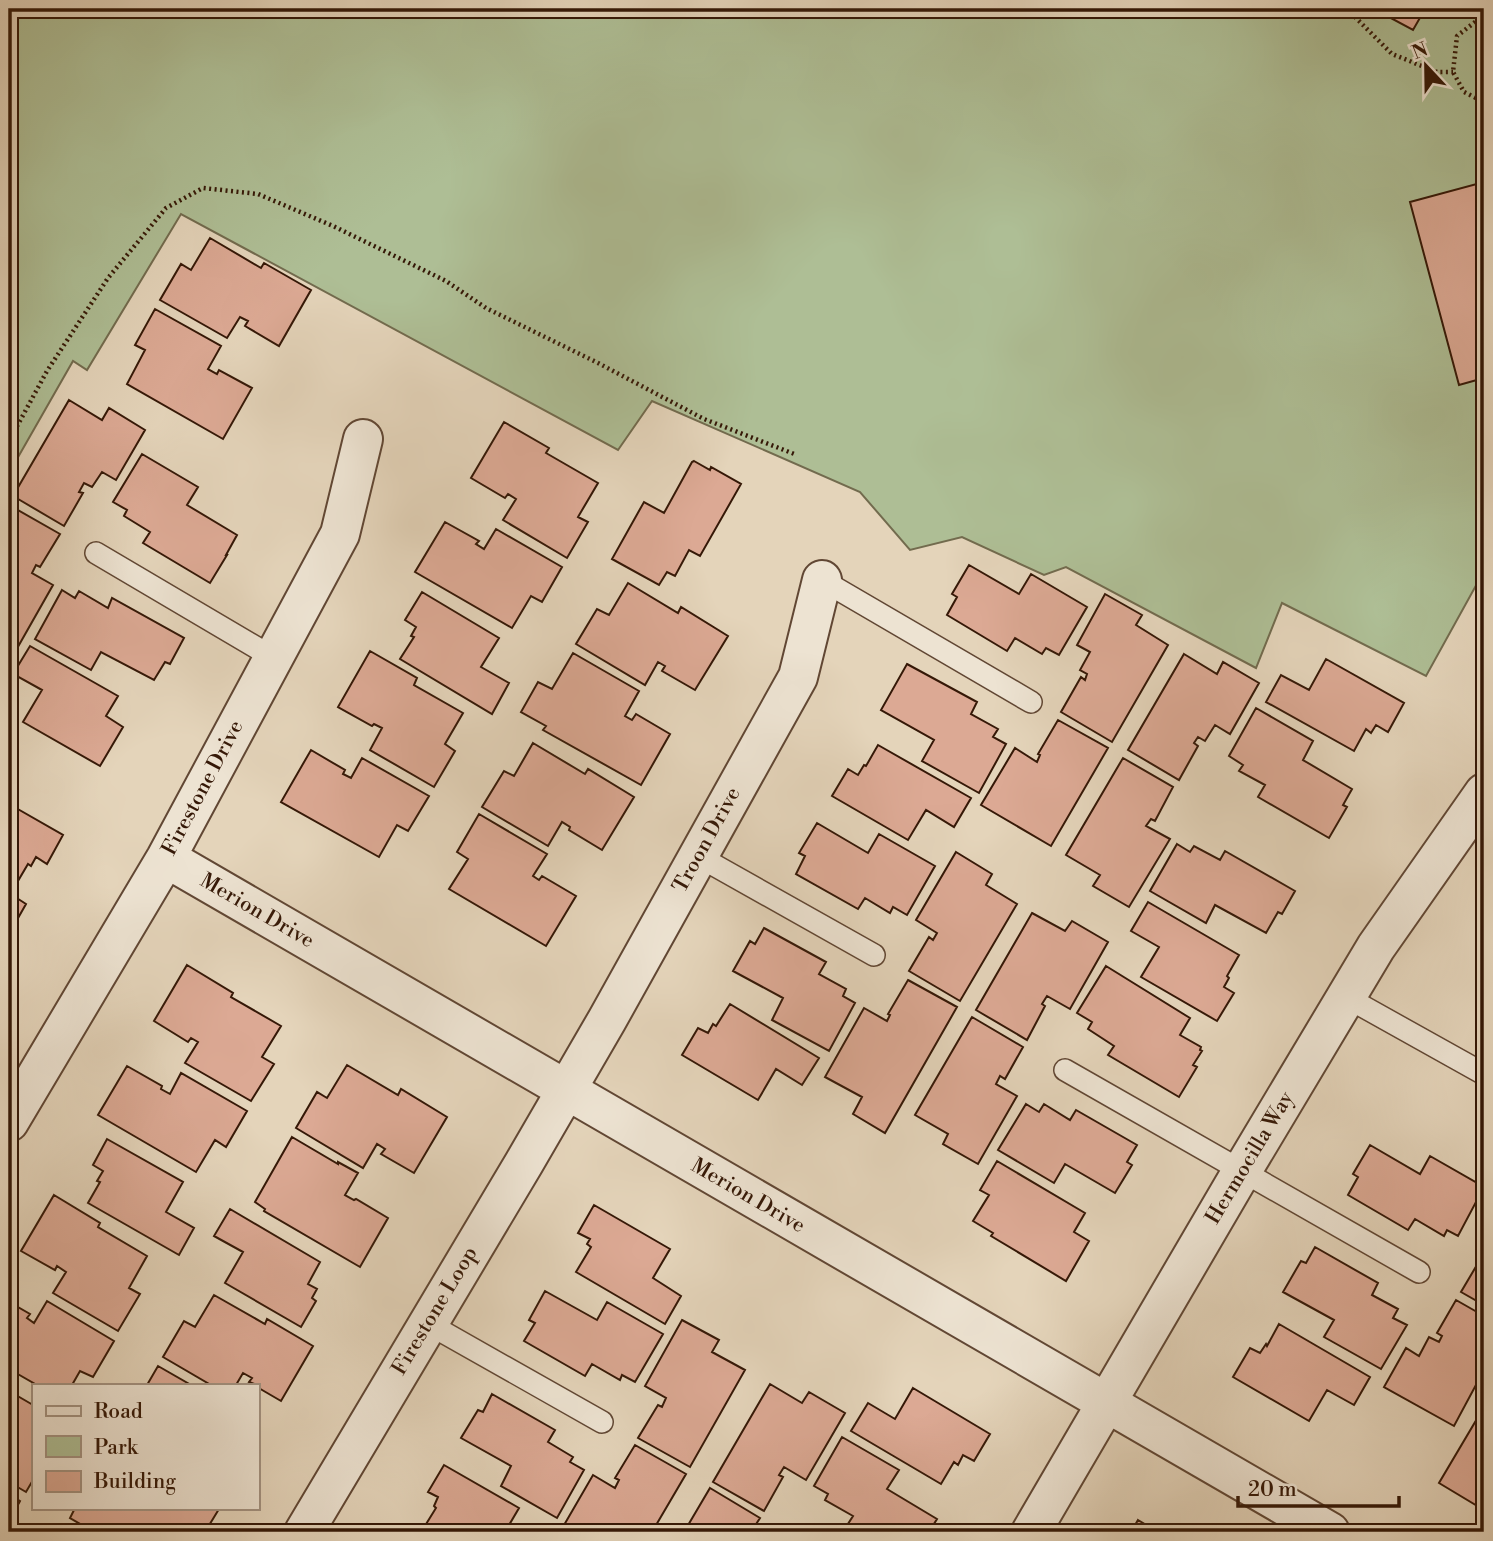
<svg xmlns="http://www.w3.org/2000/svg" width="1493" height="1541" font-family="'Libre Bodoni',serif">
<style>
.green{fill:#aebe95;stroke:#726b4e;stroke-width:2}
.building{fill:#dca994;stroke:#351807;stroke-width:2}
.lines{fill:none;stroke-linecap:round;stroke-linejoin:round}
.service-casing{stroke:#614734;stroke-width:24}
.minor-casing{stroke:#614734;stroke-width:42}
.path{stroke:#351807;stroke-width:4.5;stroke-dasharray:2 3.5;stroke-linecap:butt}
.service{stroke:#ede3d2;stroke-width:21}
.minor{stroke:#ede3d2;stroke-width:38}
.labels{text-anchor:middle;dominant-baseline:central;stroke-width:5;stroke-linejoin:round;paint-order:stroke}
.street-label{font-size:21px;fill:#351807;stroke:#ede3d2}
</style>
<rect width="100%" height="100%" fill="#e4d4ba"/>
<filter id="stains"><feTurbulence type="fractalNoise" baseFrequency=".00286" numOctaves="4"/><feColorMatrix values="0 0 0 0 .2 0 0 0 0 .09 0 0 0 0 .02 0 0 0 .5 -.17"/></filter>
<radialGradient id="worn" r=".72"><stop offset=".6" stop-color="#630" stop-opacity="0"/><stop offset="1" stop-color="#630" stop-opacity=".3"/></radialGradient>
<path class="green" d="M9 9H1484V571L1426 676 1282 603 1256 668 1066 567 1044 575 962 537 910 550 860 492 652 401 618 450 181 214 87 370 73 361 9 473Z"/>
<path class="building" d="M1374 9H1425L1413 30Z
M1484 182V378L1459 385 1410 202Z
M210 238 261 268 264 263 311 290 279 346 245 326 248 321 240 317 227 338 160 300 181 264 191 270Z
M155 309 221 346 208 369 217 374 219 370 252 388 223 439 127 384 145 350 135 345Z
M69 400 102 420 109 408 145 430 116 480 102 472 92 487 84 483 79 492 83 493 64 526 13 496Z
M504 422 549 448 546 453 598 483 578 517 588 522 567 558 503 520 516 499 508 494 505 498 471 478Z
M142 454 198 487 187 505 237 535 226 555H227L210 583 143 543 150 532 124 516 127 510 113 502Z
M694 461 710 470 711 467 741 484 700 556 689 550 675 576 667 572 659 585 612 559 644 502 664 513 692 462Z
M9 505 60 534 40 567 36 565 32 573 53 585 15 652 9 648Z
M445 522 479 541 476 544 484 549 496 529 562 567 542 602 531 596 512 628 415 572Z
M969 565 1019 594 1031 574 1087 607 1059 655 1046 648 1042 654 1015 638 1007 651 947 615 957 597 952 594Z
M628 583 678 613 681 607 728 636 695 690 662 671 665 666 658 662 645 685 576 644 597 609 609 615Z
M62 590 75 598 79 591 108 608 112 598 184 638 170 664 165 662 154 680 101 652 91 670 35 639Z
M422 592 499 638 481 667 509 683 492 714 400 659 414 637 411 636 416 627 405 620Z
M1105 594 1142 615 1136 625 1168 645 1112 742 1061 712 1081 677 1085 680 1087 674 1080 670 1090 652 1077 645Z
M30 646 118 696 106 716 123 727 100 766 23 722 42 690 13 674Z
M370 651 417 678 414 685 463 713 445 744 455 751 434 787 370 750 382 728 374 724 372 726 338 707Z
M573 653 639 691 625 716 632 720 636 714 670 734 641 785 543 730 546 726 521 712 538 682 552 689Z
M1184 654 1217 674 1223 662 1259 683 1230 734 1215 725 1205 741 1198 737 1194 743 1198 746 1179 780 1128 750Z
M1326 659 1404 703 1388 732 1376 725 1371 733 1366 729 1354 751 1266 702 1281 675 1309 690Z
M907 664 977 702 971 714 998 729 993 737 1006 744 979 793 922 761 934 740 881 710Z
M1256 708 1313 741 1303 760 1352 789 1343 805 1347 807 1329 838 1258 797 1265 785 1239 771 1243 765 1229 756Z
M1058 720 1108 748 1051 846 981 805 1015 748 1037 762 1040 755 1038 754Z
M533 743 585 774 588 769 634 797 602 850 569 830 570 827 562 822 548 846 482 807 504 771 514 776Z
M878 745 971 798 954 827 926 810 908 840 832 796 848 769 858 775 864 765 866 766Z
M311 750 345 770 343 774 351 778 362 758 429 796 408 831 397 825 379 857 281 802Z
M1123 758 1173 787 1155 821 1151 819 1146 826 1170 839 1129 907 1093 886 1100 875 1066 855Z
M9 804 63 835 47 864 36 857 31 866 28 864 15 886 9 882Z
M479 814 547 854 533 876 539 880 542 876 576 896 546 946 449 889 468 859 457 852Z
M817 823 868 853 879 834 935 866 907 915 893 907 890 913 865 898 858 909 796 874 805 856 799 853Z
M1177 844 1190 852 1194 846 1220 860 1225 851 1295 891 1282 914 1278 912 1266 933 1215 905 1206 923 1150 891Z
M956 852 992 874 986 885 1017 904 960 1001 909 971 929 937 933 940 937 933 916 920Z
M9 893 26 904 9 934Z
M1148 902 1239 955 1227 976 1229 978 1224 987 1234 993 1217 1021 1141 977 1159 947 1131 931Z
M1032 913 1065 931 1072 921 1108 942 1070 1009 1047 996 1042 1004 1045 1006 1027 1040 976 1010Z
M764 928 826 962 819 974 846 989 843 996 855 1003 829 1051 772 1020 783 998 733 971 750 941 755 944Z
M187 965 233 993 231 997 281 1026 262 1057 274 1064 251 1101 185 1063 198 1042 191 1038 188 1042 154 1021Z
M1106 966 1190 1018 1180 1035 1201 1047 1200 1050 1202 1051 1193 1065 1197 1067 1179 1097 1108 1055 1114 1046 1088 1029 1092 1022 1077 1013Z
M908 980 957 1007 885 1133 853 1114 862 1097 825 1077 864 1008 887 1021 890 1015 888 1014Z
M730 1004 819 1058 802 1085 776 1069 758 1100 682 1055 698 1028 708 1033 713 1024 716 1026Z
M972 1017 1023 1047 1005 1079 1000 1076 996 1084 1017 1096 978 1164 943 1144 948 1134 915 1115Z
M347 1065 398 1095 401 1089 447 1117 414 1173 381 1154 385 1149 377 1144 363 1168 296 1128 317 1092 327 1098Z
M127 1066 162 1086 161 1089 170 1094 181 1073 247 1111 226 1147 215 1140 196 1172 98 1115Z
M1026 1104 1039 1112 1044 1104 1070 1120 1076 1110 1137 1145 1127 1162 1132 1165 1115 1193 1065 1164 1054 1183 998 1150Z
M292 1137 338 1164V1162L358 1173 345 1195 354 1200 356 1199 388 1218 360 1267 264 1211 265 1209 255 1202Z
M107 1139 183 1182 166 1212 194 1228 179 1255 88 1203 100 1182 97 1181 103 1171 93 1165Z
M1370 1145 1420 1174 1430 1156 1484 1187 1458 1236 1447 1230 1444 1236 1415 1219 1408 1230 1348 1195 1358 1177 1353 1174Z
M997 1161 1085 1213 1074 1232 1089 1241 1066 1281 991 1236 993 1233 973 1221 989 1195 980 1190Z
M54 1195 100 1223 98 1227 147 1256 129 1288 140 1294 118 1331 53 1293 66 1272 57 1266 55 1270 21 1251Z
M594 1205 670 1249 653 1278 681 1296 665 1324 576 1272 591 1247 587 1244 590 1239 578 1233Z
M230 1209 320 1262 308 1284 317 1289 312 1298 316 1301 301 1327 225 1283 243 1252 214 1236Z
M1315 1247 1378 1283 1372 1295 1398 1309 1393 1318 1407 1325 1381 1369 1324 1337 1334 1320 1283 1292 1301 1261 1306 1263Z
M1481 1258 1484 1261V1305L1461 1292Z
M545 1291 597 1320 607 1302 663 1334 635 1382 622 1375 620 1380 592 1364 585 1376 524 1341 535 1323 529 1320Z
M214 1295 265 1324 267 1319 313 1346 281 1401 257 1387V1385L249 1382 252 1378 243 1373 236 1385H211L163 1357 184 1321 195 1327Z
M1456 1300 1484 1316V1370L1454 1426 1384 1387 1406 1348 1419 1356 1429 1337 1439 1342 1442 1336 1437 1333Z
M47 1301 114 1341 93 1377 80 1371 72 1385H37L9 1369V1302L30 1314 27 1318 34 1323Z
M682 1320 719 1340 712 1352 745 1370 690 1467 638 1438 658 1405 662 1407 666 1398 645 1386Z
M1279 1324 1370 1377 1354 1405 1327 1390 1309 1421 1233 1377 1250 1348 1260 1353 1266 1344 1267 1346Z
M158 1366 191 1385H147Z
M770 1384 802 1403 809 1392 845 1413 806 1480 784 1467 779 1475 783 1477 764 1511 713 1482Z
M913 1388 990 1434 974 1461 963 1455 958 1465 954 1462 941 1484 851 1431 868 1403 895 1419Z
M9 1391 33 1405V1480L26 1492 9 1482Z
M492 1394 555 1430 548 1442 573 1457 570 1462 584 1470 557 1518 501 1486 511 1466 461 1438 478 1410 483 1412Z
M1484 1407V1510L1439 1483Z
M842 1437 899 1470 887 1489 937 1519 929 1532H854L846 1527 853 1516 825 1500 828 1494 814 1486Z
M635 1445 686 1474 652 1532H560L593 1475 615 1488 619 1480 615 1478Z
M444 1465 519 1508 505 1532H428L423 1529 436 1508 434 1506 438 1497 428 1492Z
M710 1488 760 1518 751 1532H684Z
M9 1494 20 1501 9 1521Z
M75 1508H217L219 1509 205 1532H94L70 1518Z
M1138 1520 1158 1532H1131Z"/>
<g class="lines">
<defs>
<path id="service" d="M96 553 274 658
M822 580 1031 702
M698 856 874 955
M1346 997 1484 1074
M1065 1070 1419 1272
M427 1323 602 1422"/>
<path id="minor" d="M166 858 1330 1532
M9 1122 166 858 340 534 363 439
M304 1532 524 1163 607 1020 798 677 822 580
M1031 1532 1242 1171 1376 947 1484 793"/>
</defs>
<use href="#service" class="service-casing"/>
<use href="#minor" class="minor-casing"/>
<path class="path" d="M1347 9 1392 54 1437 72H1453
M1484 15 1457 36 1453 72 1464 92 1484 102
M9 441 47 371 108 278 166 208 203 188 258 194 333 226 446 281 486 308 598 363 704 419 797 455"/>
<use href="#service" class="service"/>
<use href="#minor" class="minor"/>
</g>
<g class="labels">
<g class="street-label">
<text transform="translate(203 788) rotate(-62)">Firestone Drive</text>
<text transform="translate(707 840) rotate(-61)">Troon Drive</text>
<text transform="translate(257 911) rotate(30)">Merion Drive</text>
<text transform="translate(1250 1158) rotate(-59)">Hermocilla Way</text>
<text transform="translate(748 1196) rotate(30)">Merion Drive</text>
<text transform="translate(435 1311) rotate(-59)">Firestone Loop</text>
</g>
</g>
<rect width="1493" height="1541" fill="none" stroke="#e4d4ba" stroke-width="35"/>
<rect x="10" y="10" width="1472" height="1520" fill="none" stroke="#351807" stroke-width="3.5"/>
<rect x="18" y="18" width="1458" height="1506" fill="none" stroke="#351807" stroke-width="2"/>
<rect x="32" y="1384" width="228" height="126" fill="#ede3d2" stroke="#a39281" stroke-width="2"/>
<rect x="46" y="1406" width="35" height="10" fill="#ede3d2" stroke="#a39281" stroke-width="2"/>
<text x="94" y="1418" font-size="21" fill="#351807">Road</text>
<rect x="46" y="1436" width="35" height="21" fill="#aebe95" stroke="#a39281" stroke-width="2"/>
<text x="94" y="1454" font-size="21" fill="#351807">Park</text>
<rect x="46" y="1471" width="35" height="21" fill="#dca994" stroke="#a39281" stroke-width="2"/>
<text x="94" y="1488" font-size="21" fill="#351807">Building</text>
<g transform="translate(1426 66) rotate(338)" stroke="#ede3d2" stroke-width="5" paint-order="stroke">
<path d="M0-5L12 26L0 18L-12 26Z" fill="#351807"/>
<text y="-10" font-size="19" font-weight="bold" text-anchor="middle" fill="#351807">N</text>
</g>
<path d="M1238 1496v10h161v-10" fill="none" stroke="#351807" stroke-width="3.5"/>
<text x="1248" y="1496" font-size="21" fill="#351807" stroke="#ede3d2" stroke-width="5" paint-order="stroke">20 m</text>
<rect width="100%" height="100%" filter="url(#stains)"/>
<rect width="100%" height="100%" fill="url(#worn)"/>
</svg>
